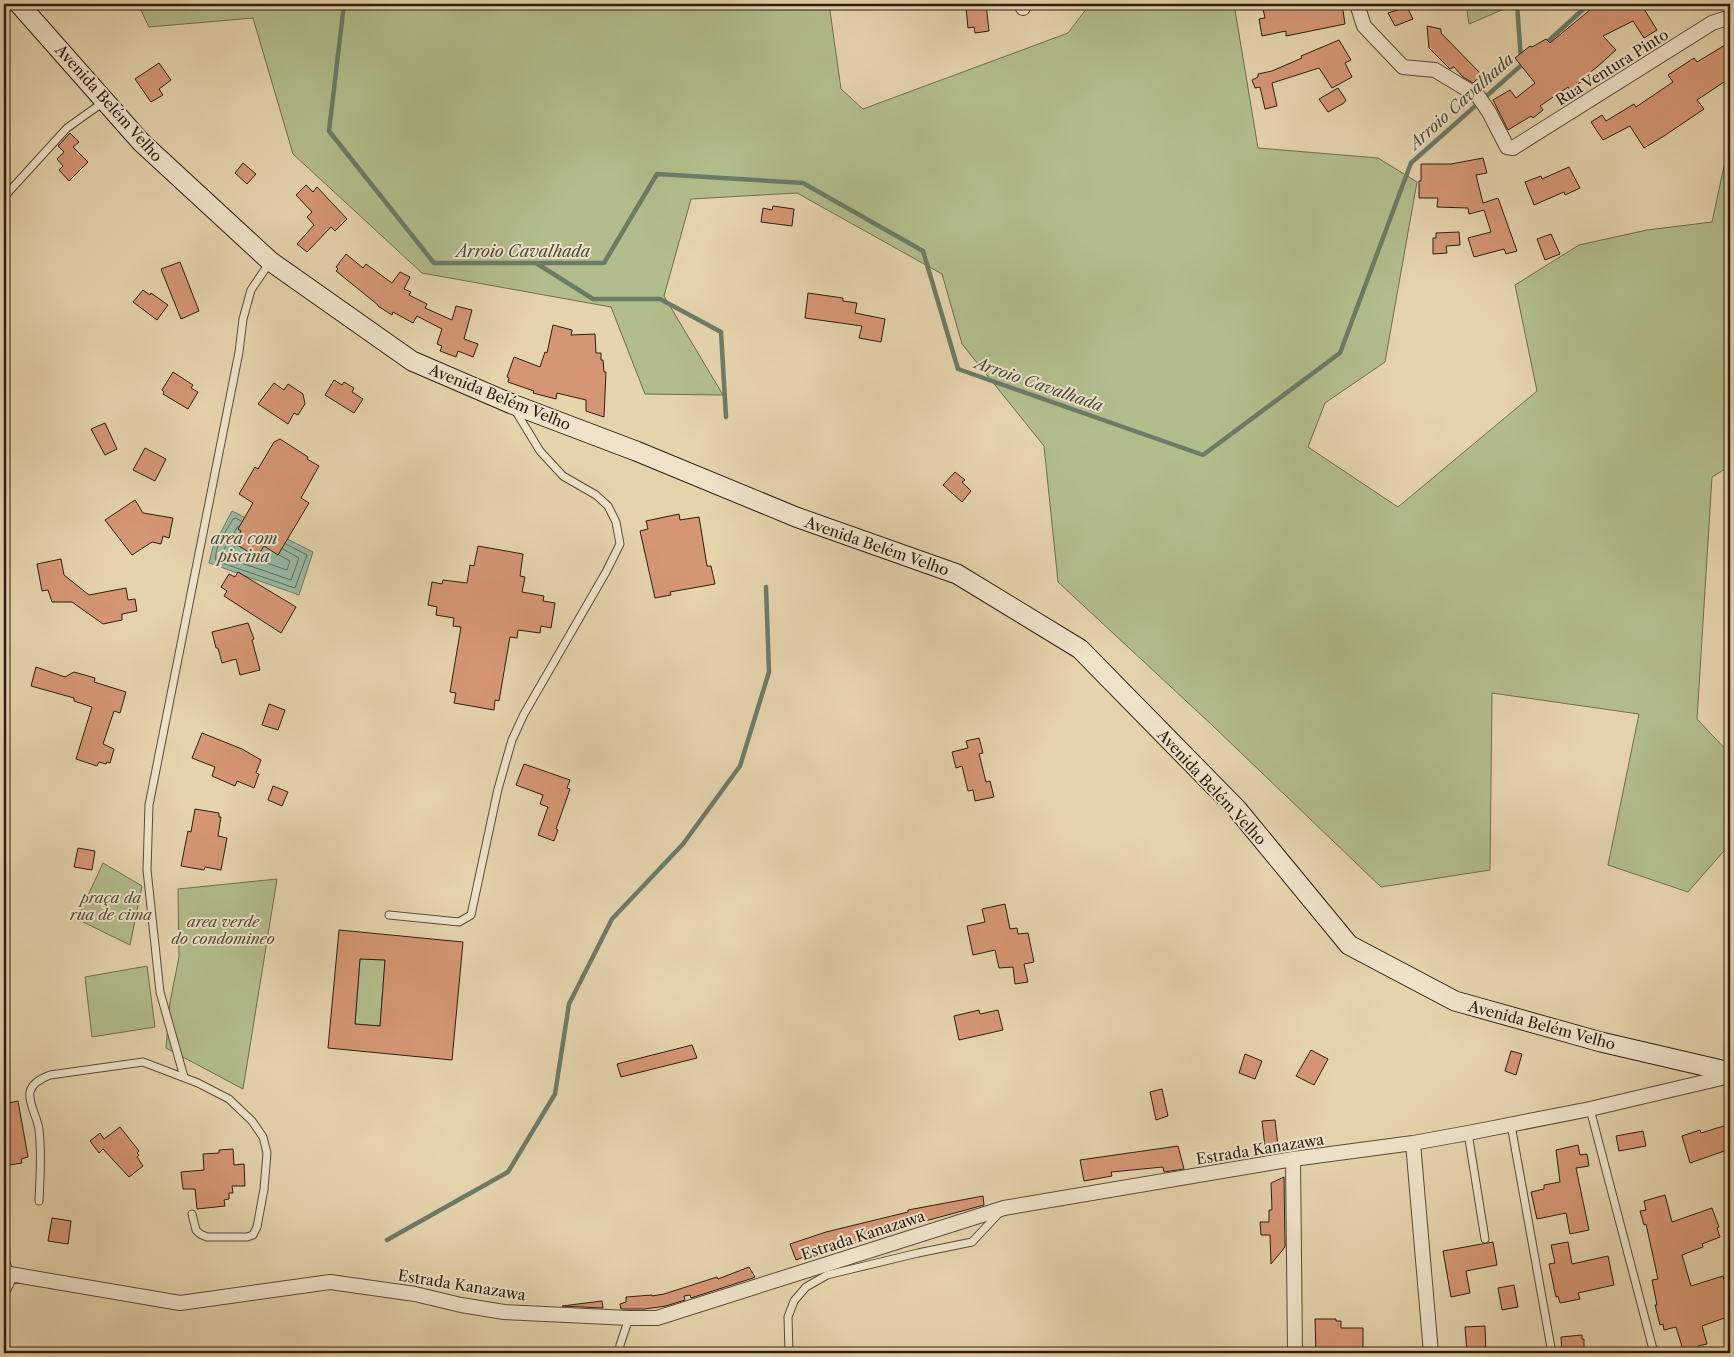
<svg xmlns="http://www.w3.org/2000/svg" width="1734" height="1357" font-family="'Libre Caslon Text',serif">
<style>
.green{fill:#b2bd8b;stroke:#6f6e4d}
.water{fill:#97b9a4;stroke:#6c7b68}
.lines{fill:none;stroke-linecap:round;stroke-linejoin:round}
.shore{stroke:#626c5a;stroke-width:1}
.stream{stroke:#6c7b68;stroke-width:4.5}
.building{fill:#d59675;stroke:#2c1e0f;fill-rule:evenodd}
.lane-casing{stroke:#5a4b36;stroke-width:9}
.street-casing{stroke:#5a4b36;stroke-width:16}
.secondary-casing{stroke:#2c1e0f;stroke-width:21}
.lane{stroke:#eee2c9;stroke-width:7}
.street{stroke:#eee2c9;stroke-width:14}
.secondary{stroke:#eee2c9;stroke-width:19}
.labels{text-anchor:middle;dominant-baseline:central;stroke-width:4;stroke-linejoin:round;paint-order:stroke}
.street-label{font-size:15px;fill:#2c1e0f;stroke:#eee2c9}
.park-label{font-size:15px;font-style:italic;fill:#544e34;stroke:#eee2c9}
.water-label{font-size:16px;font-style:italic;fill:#4c4c3c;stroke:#eee2c9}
</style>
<rect width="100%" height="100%" fill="#e5d3ac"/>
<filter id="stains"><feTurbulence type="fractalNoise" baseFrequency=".004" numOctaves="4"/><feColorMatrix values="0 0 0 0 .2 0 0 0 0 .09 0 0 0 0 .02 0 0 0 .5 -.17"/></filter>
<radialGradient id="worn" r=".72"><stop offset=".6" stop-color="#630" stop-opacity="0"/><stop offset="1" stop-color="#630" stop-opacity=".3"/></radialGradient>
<path class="green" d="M138 4H829L841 89 863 109 1068 33 1090 4H1234L1258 148 1378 158 1417 182 1385 362 1325 403 1308 447 1398 507 1537 391 1515 285 1579 245 1647 230 1712 222 1728 148H1730V466L1712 477 1697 719 1730 754V844L1688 892 1608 865 1639 714 1492 693 1490 870 1381 887 1213 726 1058 582 1044 446 962 344 942 274 797 193 691 199 664 296 723 395 645 394 611 307 422 273 293 154 253 18 149 27Z
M1466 4H1516L1469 24Z
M103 863 142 886 130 945 77 919Z
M277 879 243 1089 166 1048 170 1002 179 957 178 889Z
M360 959 385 960 380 1026 355 1024Z
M147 966 155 1027 92 1037 85 977Z"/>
<path class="water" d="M232 511 313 552 299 595 209 563 213 547Z"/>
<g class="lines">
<path class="shore" d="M241 521 236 518 233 519C227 530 213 548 216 561L295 588 307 555 286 544
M238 526 223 551 224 557 291 580 299 558 283 549
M235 545 233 550 234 552 287 570 290 561 279 555"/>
<path class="stream" d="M344 4 329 131 434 263H604L657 174 803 183 923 251 958 369 1203 455 1340 353 1411 163 1525 62
M1517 4 1521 60
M1544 45 1589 4
M536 263 593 299H660L721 332 726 417
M387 1240 508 1172 555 1094 569 1004 612 919 683 844 740 766 769 672 766 587"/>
</g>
<path class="building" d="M968 4H986L989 31 975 33 974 27 968 28 966 8H969Z
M1262 4H1278L1279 9 1302 4H1342L1345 24 1286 36V31L1262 36 1259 19 1265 18Z
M1597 4H1641L1657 30 1644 38 1633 21 1603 36 1616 50 1597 67 1581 79 1582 81 1570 90 1568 87 1540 106 1543 110 1533 118 1531 116 1508 130 1493 100 1510 90 1516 98 1535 83 1515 58 1530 46 1532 47 1546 39 1550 43Z
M1407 7 1413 19 1395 26 1388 13Z
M1427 26 1441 29V33L1482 75 1473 83 1463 77 1454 67 1450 69 1429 48Z
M1339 40 1351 60 1345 63 1352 77 1332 88 1319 68 1272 83 1277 106 1265 109 1260 87 1255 88 1252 80 1258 77V74L1272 71 1302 58 1301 56Z
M1730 42V78L1697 100 1704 109 1664 136 1644 148 1630 126 1603 140 1591 122 1602 115 1606 121 1634 104 1636 107 1673 82 1668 75 1694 58 1697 62Z
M159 63 171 80 159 89 163 95 151 102 135 79Z
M1338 88 1346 100 1344 103 1328 112 1319 99Z
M70 133 79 142 73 147 88 162 69 181 59 170 63 166 57 159 64 152 58 146Z
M1483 158 1487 173 1476 175 1483 203 1498 198 1517 251 1506 254 1504 249 1474 257 1468 238 1491 232 1484 210 1469 214 1468 208 1437 207 1438 198H1419V181H1421V164H1451Z
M243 163 256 174 247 184 235 173Z
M1569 167 1580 188 1565 195 1564 192 1534 205 1525 182 1541 176 1542 179Z
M306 185 313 192 317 187 347 219 335 231 331 227 307 252 297 244 314 225 307 217 312 212 296 195Z
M773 206 794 209 792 226 761 222 763 208 772 210Z
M1459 232 1460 245 1446 246 1447 253 1433 254V238H1436V233Z
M1551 234 1560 254 1545 260 1537 239Z
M346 254 363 268 366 264 392 283 400 272 410 277 404 289 411 292 409 295 427 304 425 308 452 320 456 306 472 310 464 339 478 344 473 357 458 351 456 357 440 351 442 346 437 344 442 329 417 316 413 323 393 312 392 315 378 306V305L336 271 338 269 336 267Z
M180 262 199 311 181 319 161 269Z
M143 290 150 295 151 293 168 305 157 320 133 302Z
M808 293 843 298V301L857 303 855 313 885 319 881 342 859 338 862 326 805 318Z
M553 325 572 330 571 335 595 334 596 353H601V360H603L604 372H606L604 417 586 411V400L557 393 556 399 533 393 534 391 508 382 509 378 507 377 514 357 540 367 545 352 547 353Z
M173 372 193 385 191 388 198 392 188 409 163 394 164 392 162 390Z
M334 380 342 385 344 382 354 388 352 392 363 399 354 413 325 395Z
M274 383 284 390 288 384 303 394 305 404 298 415 294 413 288 424 258 404Z
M105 423 117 449 105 455 91 429Z
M280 439 308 457 307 459 319 466 301 498 309 503 278 555 264 546 257 557 234 543 241 531 238 529 253 503 239 494 255 467 258 469 274 442Z
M145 448 166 459 155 481 133 470Z
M955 472 965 480 962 482 971 491 962 502 943 485Z
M135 500 143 513 173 518 169 538 163 536 161 544 152 542 132 555 105 520Z
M679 514 680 520 699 517 707 566H711L715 584 670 592 671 595 655 598 640 531 648 529 646 521Z
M478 546 523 554 520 576 525 577 522 592 544 596 543 601 555 603 551 628 541 626 540 633 518 630 517 638 510 637 499 701 495 700 494 710 454 703 456 693 450 692 461 627 453 626 454 618 436 615 437 607 428 605 432 582 442 584 443 580 467 583 470 565 474 566Z
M61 559 64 575 89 595 126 588 128 600 135 599 137 611 122 614V620L103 624 72 602H52L48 590 42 591 37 564Z
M238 572 296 607 281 633 224 596 227 591 221 587 229 574 235 577Z
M248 623 254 639 252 640 260 670 240 675 236 659 222 663 218 648H216L212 632Z
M36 667 65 677 74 672 95 678 94 682 126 692 120 713 114 711 103 744 114 749 110 763 107 762 106 764 99 762 97 766 76 759 92 707 74 701V698L31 686Z
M269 704 285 710 278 730 262 725Z
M202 733 242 749 261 760 256 773 259 774 254 788 237 781 235 786 212 776 215 767 192 758Z
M979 738 983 753 979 754 986 782 990 781 994 797 975 801 973 790 968 791 962 766 956 768 952 752 968 748 966 741Z
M524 764 570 780 567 788 570 789 556 829 558 830 554 841 538 835 548 807 540 804 543 795 516 785Z
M273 786 288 792 282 806 268 800Z
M195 809 219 813V817H221L218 836 227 838 221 870 205 867 204 870 181 866 188 831 191 832Z
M78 848 95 851 92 870 74 867Z
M1005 904 1010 929 1017 928 1018 934 1028 933 1034 962 1024 964 1028 982 1015 984 1013 967 999 968 995 950 973 955 967 926 985 922 982 909Z
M339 930 463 942 452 1060 328 1048ZM360 959 385 960 380 1026 355 1024Z
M979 1010 980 1014 998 1010 1003 1030 959 1040 954 1016Z
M692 1045 697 1058 621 1077 617 1064Z
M1311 1050 1328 1059 1314 1085 1296 1076Z
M1511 1051 1522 1054 1516 1075 1505 1071Z
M1245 1054 1262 1061 1255 1079 1239 1073Z
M1162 1089 1168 1116 1156 1120 1150 1092Z
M18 1101 28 1157 21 1159 22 1163 4 1166V1152H7L4 1136V1104Z
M1275 1120 1278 1146 1265 1147 1262 1121Z
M1730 1124V1149L1690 1163 1682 1136 1700 1130 1701 1133Z
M120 1127 139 1151 137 1153 139 1155 137 1157 143 1166 129 1177 103 1149 99 1153 90 1141 100 1133 104 1139Z
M1643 1131 1646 1146 1619 1151 1616 1136Z
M1578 1145 1580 1155 1587 1154 1589 1166 1576 1168 1589 1230 1570 1234 1566 1213 1537 1219 1531 1192 1544 1189V1185L1560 1182 1556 1150Z
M1178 1146 1184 1169 1164 1172 1163 1167 1111 1172 1112 1176 1084 1181 1080 1160Z
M233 1149 234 1165 244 1164 245 1186H232L233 1193H229V1199L224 1200 225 1206 197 1209 195 1189H183L181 1172 204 1170 203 1154 219 1153V1150Z
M1284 1177 1285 1247 1271 1264 1270 1235H1261L1260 1222H1269V1210H1272L1271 1183Z
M1665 1195 1672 1222 1712 1208 1719 1227 1717 1228 1720 1237 1702 1244 1703 1247 1682 1255 1691 1286 1723 1276 1730 1299V1316L1702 1326 1707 1344 1698 1346 1700 1353H1684L1676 1327 1664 1330 1663 1324 1660 1325 1655 1305H1657L1652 1280 1658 1279 1646 1224 1644 1225 1640 1211 1646 1210 1644 1201Z
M983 1196 984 1205 918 1223 917 1221 893 1228 894 1231 884 1234 810 1256 809 1255 796 1260 790 1244 826 1232 908 1212V1210Z
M52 1218 71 1221 68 1244 48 1241Z
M1493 1242 1497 1265 1466 1271 1470 1293 1451 1297 1443 1251Z
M1568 1242 1572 1264 1608 1256 1614 1285 1578 1293 1580 1299 1560 1303 1558 1296 1556 1297 1549 1264 1555 1263 1551 1245Z
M749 1267 755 1277 753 1278 691 1298 690 1295 684 1296 685 1300 666 1306 645 1309H621L620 1304 626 1302V1297L652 1295V1296L664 1294 717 1277 718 1279Z
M1514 1285 1518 1307 1502 1310 1498 1288Z
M602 1301 603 1308 562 1306Z
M1315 1319H1336V1321H1341V1328H1363V1353H1316Z
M1485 1326 1486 1353H1467L1465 1327Z
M1582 1335V1339H1584V1353H1562L1561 1337Z"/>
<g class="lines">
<defs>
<path id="lane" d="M4 197 67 128 105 101
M389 915 459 922 471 915 498 789 512 740 524 714 606 572 620 544 616 522 608 506 596 495 563 476 540 451 515 410
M184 1077 160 992 147 870 149 805 239 352 243 319 251 290 270 262
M1590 1109 1654 1353
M1511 1125 1552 1353
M1468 1133 1485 1239
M39 1201C40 1177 42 1153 39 1130 38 1118 28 1104 30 1092 32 1083 42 1078 50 1075L143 1062 198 1083 229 1099 252 1121 263 1137 267 1153 264 1189 257 1227 253 1235 247 1237H207L200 1234 196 1230 192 1214
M4 1256 10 1275
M619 1353 620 1345 629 1318
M789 1353 788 1317 794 1301 806 1287 827 1275 918 1253 972 1242 1001 1211"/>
<path id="street" d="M1022 4 1023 8
M1357 4 1364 26 1403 67 1435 70 1478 96 1489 112 1507 147 1513 148 1712 23 1724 19 1730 20
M1413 1143 1431 1353
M1293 1159 1295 1353
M4 1273 180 1303 330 1282 415 1294 461 1305 504 1312 629 1318H657L1004 1208 1293 1159 1413 1143 1468 1133 1590 1109 1730 1076
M4 1288 10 1275"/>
<path id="secondary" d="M19 4 141 142 270 261 412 361 512 404 636 451 796 517 957 574 1080 649 1237 809 1349 945 1455 1001 1601 1042 1730 1072"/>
</defs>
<use href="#lane" class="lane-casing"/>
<use href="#street" class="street-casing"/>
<use href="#secondary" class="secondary-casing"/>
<use href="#lane" class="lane"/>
<use href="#street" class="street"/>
<use href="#secondary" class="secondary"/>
</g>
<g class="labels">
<g class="street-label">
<text transform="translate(1612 67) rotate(-32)">Rua Ventura Pinto</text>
<text transform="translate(109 103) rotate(48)">Avenida Belém Velho</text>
<text transform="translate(500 397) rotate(22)">Avenida Belém Velho</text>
<text transform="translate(877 546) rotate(19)">Avenida Belém Velho</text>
<text transform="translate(1212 787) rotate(47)">Avenida Belém Velho</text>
<text transform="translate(1542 1025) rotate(15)">Avenida Belém Velho</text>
<text transform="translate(1260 1149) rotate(-9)">Estrada Kanazawa</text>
<text transform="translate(863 1235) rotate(-18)">Estrada Kanazawa</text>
<text transform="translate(462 1285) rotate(9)">Estrada Kanazawa</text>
</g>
<g class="park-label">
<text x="111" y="897">praça da<tspan x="111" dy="17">rua de cima</tspan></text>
<text x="223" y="921">area verde<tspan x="223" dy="17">do condomineo</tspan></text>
</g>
<g class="water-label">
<text transform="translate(1461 101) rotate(-42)">Arroio Cavalhada</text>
<text x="523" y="251">Arroio Cavalhada</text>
<text transform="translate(1039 384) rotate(19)">Arroio Cavalhada</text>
<text x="244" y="538">area com<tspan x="244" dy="18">piscina</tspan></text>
</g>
</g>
<rect width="1734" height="1357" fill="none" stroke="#e5d3ac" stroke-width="20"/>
<rect x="5" y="5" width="1724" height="1347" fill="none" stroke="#2c1e0f" stroke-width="2.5"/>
<rect x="10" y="10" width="1714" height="1337" fill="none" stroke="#2c1e0f"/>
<rect width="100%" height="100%" filter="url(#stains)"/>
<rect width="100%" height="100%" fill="url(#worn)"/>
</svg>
